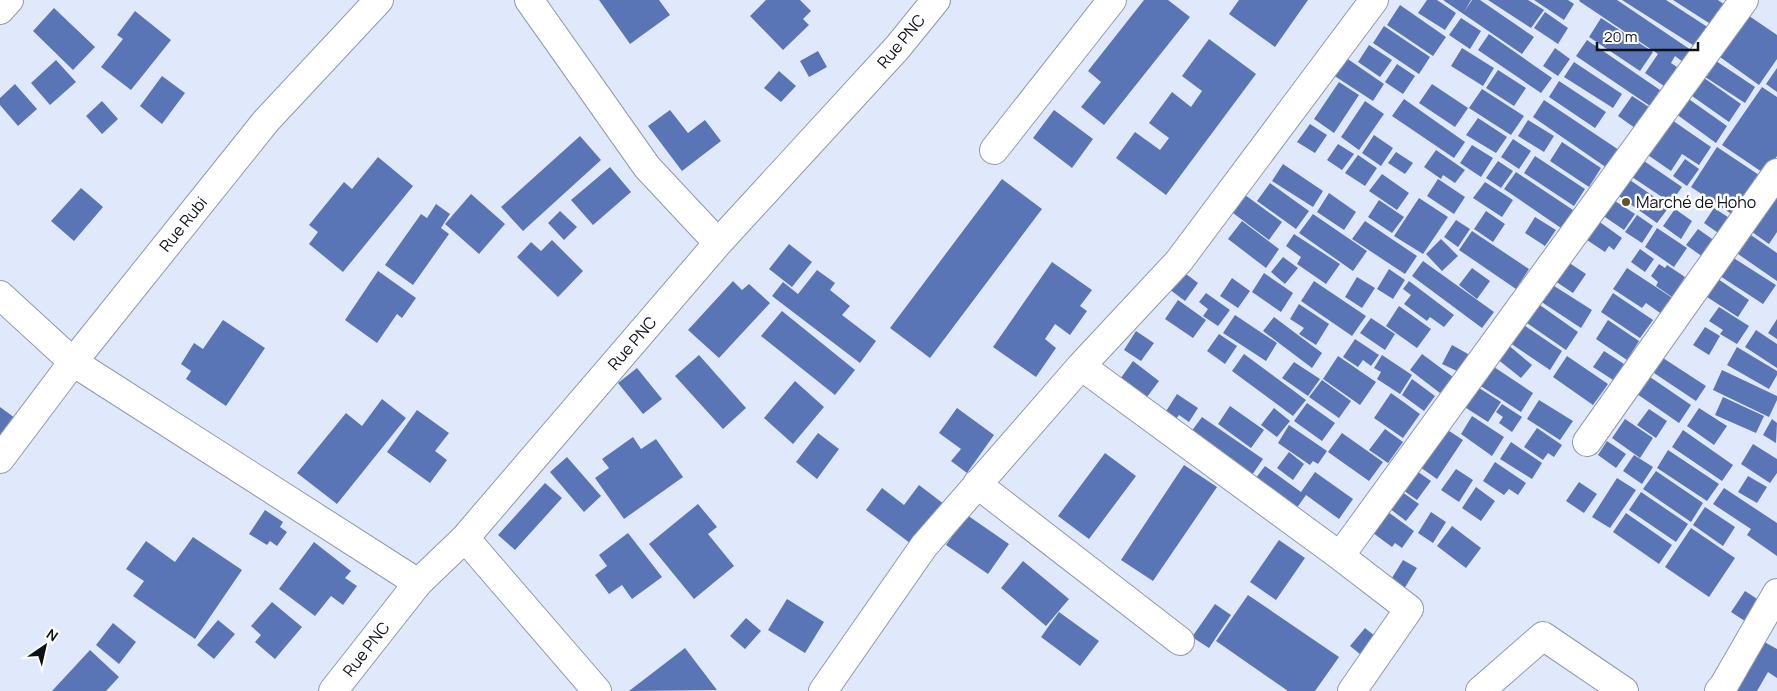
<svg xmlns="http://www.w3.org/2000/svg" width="1777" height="691" font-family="Manrope,sans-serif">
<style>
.building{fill:#5a75b6}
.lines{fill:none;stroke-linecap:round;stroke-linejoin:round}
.minor-casing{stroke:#9099aa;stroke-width:30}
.minor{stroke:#fff;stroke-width:28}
.poi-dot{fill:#645421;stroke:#fff;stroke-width:2}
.labels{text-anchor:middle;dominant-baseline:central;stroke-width:5;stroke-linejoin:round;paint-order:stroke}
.street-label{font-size:16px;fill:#0d1016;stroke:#fff}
.poi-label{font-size:16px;fill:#0d1016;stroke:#fff;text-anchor:start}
</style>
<rect width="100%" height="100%" fill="#e0e9fc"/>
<path class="building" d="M599 0H659L670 15 630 44Z
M766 0H800L811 11 803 19 809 25 783 50 750 16Z
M1144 0H1168L1190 17 1104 125 1081 107 1101 82 1088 71Z
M1239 0H1308L1275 47 1229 14Z
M1427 0H1437L1456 13 1445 30 1418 13Z
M1443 0H1471L1464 12 1472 0H1480L1534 37 1522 54Z
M1488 0H1528L1544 10 1531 28Z
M1534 0H1568L1574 4 1564 20Z
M1580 0H1617L1691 50 1683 62 1675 56 1671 63 1677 67 1664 86 1645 73 1658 54 1579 1Z
M1622 0H1666L1709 28 1696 47Z
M1673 0H1718L1725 5 1712 25Z
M1400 5 1446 37 1433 56 1387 25Z
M54 8 95 47 73 70 33 31Z
M135 11 171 40 131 90 101 67 123 39 117 35Z
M1742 11 1777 35V59L1759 85 1713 52Z
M1545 12 1568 28 1558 44 1534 28Z
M1461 18 1481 31 1470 49 1449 35Z
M1601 18 1653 52 1640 71 1589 37Z
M1384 26 1430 57 1419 74 1373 43Z
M1489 34 1552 78 1541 93 1478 50Z
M1209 39 1256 74 1166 195 1116 158 1135 132 1160 150 1169 138 1149 123 1172 92 1191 107 1202 91 1182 76Z
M1587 40 1660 90 1650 106 1576 56Z
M1369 45 1392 60 1380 77 1358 62Z
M1462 48 1494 68 1483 86 1451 66Z
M1555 48 1570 59 1558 76 1543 66Z
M818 51 827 67 809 77 800 61Z
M1342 55 1384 84 1373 101 1330 73Z
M1710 57 1755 87 1745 103 1699 73Z
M56 60 76 82 50 105 31 83Z
M1574 62 1622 94 1613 108 1564 77Z
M1397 64 1415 76 1403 94 1385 82Z
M1777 68V92L1766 84Z
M1498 70 1526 88 1514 106 1486 88Z
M779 71 796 86 781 102 764 88Z
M1697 73 1741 104 1729 122 1685 91Z
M162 76 185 93 162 124 140 106Z
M1559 81 1606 112 1595 128 1549 97Z
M1339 82 1359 95 1334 133 1314 119Z
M15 84 37 109 18 126 0 105V98Z
M1432 84 1468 108 1455 127 1419 103Z
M1762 87 1777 97V156L1765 174 1722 145Z
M1482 89 1524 116 1511 135 1469 108Z
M1683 95 1727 126 1716 143 1672 111Z
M1632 96 1649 107 1635 128 1618 116Z
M1404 99 1465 142 1454 158 1392 116Z
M1544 100 1619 150 1607 168 1533 117Z
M102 101 118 119 102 134 86 116Z
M1365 101 1384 114 1359 150 1341 137Z
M670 110 688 133 705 120 721 141 682 171 648 126Z
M1054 110 1093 139 1072 168 1033 138Z
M1478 118 1507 137 1496 153 1466 135Z
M1669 118 1711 147 1699 165 1682 154 1671 171 1645 153Z
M1528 120 1554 136 1544 152 1518 136Z
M1310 124 1327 135 1315 153 1297 142Z
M1374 135 1393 148 1381 166 1362 153Z
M580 136 601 160 523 231 501 207Z
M1513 139 1531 151 1519 169 1501 157Z
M1562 142 1601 168 1589 187 1550 161Z
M1338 144 1354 154 1342 170 1327 160Z
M1472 145 1493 158 1481 177 1460 163Z
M1717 147 1762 177 1736 217 1691 187Z
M1436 150 1465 170 1455 183 1443 175 1441 179 1424 167Z
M1396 152 1413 163 1405 174 1388 163Z
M1358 155 1377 168 1365 186 1345 173Z
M1535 156 1585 189 1574 206 1524 173Z
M378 157 413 186 343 272 309 244 318 232 309 225 344 182 352 189Z
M1685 159 1699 169 1687 186 1673 176Z
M1498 161 1513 171 1501 188 1486 178Z
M1644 161 1682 187 1671 203 1632 177Z
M1283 164 1323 191 1313 207 1272 181Z
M610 167 631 192 593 225 571 200Z
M1516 172 1573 210 1561 228 1504 189Z
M1382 174 1409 193 1397 210 1369 191Z
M1627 178 1669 207 1657 223 1616 194Z
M1002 179 1042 209 930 358 890 328Z
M1438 179 1465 197 1454 214 1427 196Z
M1485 182 1513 200 1502 217 1473 198Z
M1270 183 1309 211 1296 229 1257 201Z
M81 188 103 207 74 241 51 221Z
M1241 192 1282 222 1269 240 1229 210Z
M1329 193 1356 212 1344 230 1317 212Z
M471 194 505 224 479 254 445 224Z
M1777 194V232L1769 244 1752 232Z
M1419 198 1448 217 1423 254 1394 236Z
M1612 199 1635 214 1624 230 1602 215Z
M1379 200 1404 217 1392 233 1368 217Z
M436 204 450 214 441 228 449 234 413 285 385 265 421 214 427 218Z
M1714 208 1731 219 1721 235 1704 223Z
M1675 209 1692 221 1681 239 1663 226Z
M560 211 577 227 564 240 548 223Z
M1486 211 1505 224 1493 242 1474 229Z
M1313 214 1367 251 1353 271 1299 233Z
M1637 215 1653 226 1642 243 1625 232Z
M1535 217 1556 230 1545 246 1525 233Z
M1456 220 1470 229 1458 247 1444 237Z
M1597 220 1622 238 1614 250 1609 246 1605 252 1584 238Z
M1242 221 1279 249 1266 268 1228 239Z
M1365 221 1417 256 1405 274 1352 239Z
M1657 228 1687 248 1674 267 1645 247Z
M1698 229 1715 241 1703 257 1686 245Z
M1472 231 1529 269 1516 289 1459 250Z
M1294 234 1340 264 1326 284 1297 264 1301 257 1286 246Z
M1751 235 1777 253V281L1738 254Z
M1441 239 1458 256 1442 271 1426 254Z
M552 240 583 271 558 297 517 257 531 242 541 251Z
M789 244 812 262 792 287 769 269Z
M1640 249 1654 259 1645 272 1631 262Z
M1283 257 1298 268 1285 284 1271 272Z
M1732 257 1776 285 1763 304 1720 276Z
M1565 260 1586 274 1573 293 1552 279Z
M1423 261 1494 312 1482 328 1412 276Z
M1052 262 1092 290 1080 306 1087 311 1070 335 1055 324 1045 339 1056 348 1036 377 993 347Z
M1659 264 1665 268 1667 265 1685 277 1672 297 1656 286 1658 282 1651 276Z
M1472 268 1490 281 1477 299 1459 285Z
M1627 268 1674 299 1663 315 1646 303 1642 308 1613 289Z
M1389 269 1405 280 1393 299 1377 289Z
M817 270 835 283 830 290 850 306 842 315 876 341 860 363 772 296 783 282 798 294Z
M378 271 416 298 402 318 397 314 377 343 345 320Z
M1182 271 1198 283 1185 301 1169 289Z
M1264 273 1293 293 1281 312 1252 292Z
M1357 277 1375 288 1362 308 1345 297Z
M1232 278 1250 291 1238 308 1220 296Z
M1718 279 1749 300 1738 317 1707 297Z
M733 281 742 290 749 284 770 303 719 358 688 330Z
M1314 281 1366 316 1352 336 1301 301Z
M1409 281 1454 315 1444 327 1430 317 1427 321 1404 304 1411 295 1403 289Z
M1551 284 1592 310 1581 328 1540 301Z
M1206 293 1230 310 1218 326 1203 316 1208 309 1199 302Z
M1613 293 1653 320 1640 338 1601 312Z
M1178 300 1206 320 1193 338 1165 319Z
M1537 303 1578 332 1566 350 1524 321Z
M1299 304 1329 324 1316 345 1299 334 1304 328 1290 319Z
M1399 306 1431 329 1417 348 1386 326Z
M1719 307 1749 326 1737 344 1720 334 1723 330 1709 321Z
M782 311 855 370 835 395 761 336Z
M1235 315 1277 343 1266 361 1223 333Z
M1274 317 1322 353 1312 368 1263 331Z
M1371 318 1395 334 1385 350 1360 333Z
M1777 319V339L1768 333Z
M223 320 265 348 226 406 186 379 191 371 181 364 194 343 203 349Z
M1608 320 1639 341 1627 360 1596 339Z
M1519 322 1562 351 1550 370 1507 341Z
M1705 327 1720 336 1709 355 1693 345Z
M1756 330 1777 344V368L1745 347Z
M1136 331 1154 343 1141 361 1124 350Z
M1219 334 1237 346 1225 364 1207 351Z
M1355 339 1379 355 1371 366 1363 360 1358 367 1343 357Z
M1507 344 1532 365 1521 378 1496 358Z
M1452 345 1468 354 1459 372 1442 364Z
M1737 347 1777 371V375L1769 389 1727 365Z
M1604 351 1624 364 1613 380 1593 367Z
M1244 354 1306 400 1293 416 1232 371Z
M1422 354 1453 377 1440 393 1410 370Z
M699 355 746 408 723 429 675 376Z
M1382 355 1412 375 1400 394 1377 379 1381 372 1374 368Z
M1338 356 1376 382 1360 405 1323 379Z
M1567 356 1608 384 1593 405 1553 377Z
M1663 358 1706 386 1696 401 1654 373Z
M1133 361 1159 381 1144 401 1118 382Z
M1294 362 1320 379 1308 396 1282 378Z
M1491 365 1533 393 1521 412 1479 385Z
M637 368 662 399 643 414 618 383Z
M1722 370 1777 396V400L1769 417 1713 390Z
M1650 377 1691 405 1679 423 1637 394Z
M1412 379 1435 396 1424 411 1402 395Z
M1322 380 1351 401 1339 418 1309 397Z
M795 381 824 407 793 444 764 418Z
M1476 386 1501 402 1488 422 1463 406Z
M1391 393 1420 414 1403 438 1374 418Z
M1177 394 1198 408 1189 422 1179 415 1173 423 1163 416Z
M1723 397 1764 416 1756 433 1715 415Z
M382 399 406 418 337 504 297 473 346 413 362 426Z
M1539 400 1573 421 1560 440 1527 419Z
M1307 403 1335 423 1322 441 1294 421Z
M1502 404 1522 417 1512 432 1499 423 1503 417 1496 412Z
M1230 406 1264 430 1251 448 1218 424Z
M0 407 15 418 0 440Z
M957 408 994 435 967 473 951 461 961 449 939 433Z
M1274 408 1290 421 1277 437 1261 425Z
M1699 408 1727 426 1714 445 1687 426Z
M1649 409 1667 421 1656 438 1637 425Z
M417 410 449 433 435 451 447 460 430 483 387 452Z
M1472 416 1504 437 1492 456 1461 434Z
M1202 417 1263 459 1250 478 1188 436Z
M1625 419 1653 438 1640 458 1612 438Z
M1772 419 1777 423 1776 443 1763 435Z
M1289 425 1327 451 1318 464 1313 461 1310 465 1278 443Z
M1443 427 1463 440 1437 479 1417 465Z
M1537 428 1562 445 1554 457 1548 453 1543 460 1524 447Z
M1385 429 1403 442 1388 463 1369 450Z
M1683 430 1733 465 1722 481 1672 447Z
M818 433 839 449 817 479 796 462Z
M1342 433 1383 462 1369 481 1328 452Z
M633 437 641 449 656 439 683 477 624 519 595 478 609 468 602 459Z
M1607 441 1626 454 1616 468 1598 455Z
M1511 442 1542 463 1532 479 1500 459Z
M1753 444 1777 459V473L1770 483 1741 464Z
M1668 450 1719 484 1707 501 1657 468Z
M1289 452 1304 464 1293 480 1277 468Z
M1105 453 1136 476 1089 539 1058 516Z
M1634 455 1653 467 1642 484 1623 471Z
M567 457 601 496 584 512 550 472Z
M1495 462 1526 483 1518 495 1509 489 1504 495 1483 481Z
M1184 465 1217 487 1153 581 1121 560Z
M1265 466 1301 492 1315 472 1353 499 1339 519 1306 495 1294 512 1252 483Z
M1414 469 1431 481 1417 500 1400 488Z
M1456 469 1473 480 1459 502 1441 490Z
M1656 471 1703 503 1691 522 1643 489Z
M1748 476 1767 487 1757 503 1738 492Z
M1617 478 1636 490 1610 528 1592 517Z
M1579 482 1597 494 1584 513 1566 501Z
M545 483 562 498 515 550 498 535Z
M919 485 949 508 918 549 866 510 882 488 904 505Z
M1476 487 1495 501 1481 521 1462 508Z
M1724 488 1777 523V556L1747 535 1751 529 1713 504Z
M1398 489 1419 504 1406 521 1385 505Z
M1641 492 1688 524 1676 542 1629 510Z
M698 504 717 527 708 534 734 566 694 599 649 544Z
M1705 507 1735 527 1723 546 1693 525Z
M1384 509 1414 531 1402 548 1395 543 1392 547 1369 530Z
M265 510 283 522 280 527 287 532 277 546 270 541 267 545 249 534Z
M1431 512 1446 522 1433 543 1418 533Z
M1626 513 1672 545 1659 564 1613 532Z
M967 515 1009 544 988 574 946 545Z
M1452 526 1481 548 1466 568 1437 546Z
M1691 528 1735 558 1709 597 1665 567Z
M628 533 662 577 632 599 622 585 609 594 595 575 607 566 599 555Z
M193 537 242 570 195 639 133 596 144 581 126 569 146 541 175 562Z
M1279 540 1305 558 1276 600 1250 582Z
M314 542 351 571 345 578 357 586 343 605 331 596 315 616 279 589Z
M1403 560 1417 568 1404 589 1390 581Z
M1023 561 1069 599 1046 626 1001 588Z
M1745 591 1765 604 1751 625 1731 612Z
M1248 595 1339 657 1315 691H1288L1216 641Z
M787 599 824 622 805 653 768 630Z
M272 602 302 627 275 659 255 642 261 635 251 626Z
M1215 604 1231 615 1209 648 1192 637Z
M1059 612 1099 641 1080 666 1041 637Z
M746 618 761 631 745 649 730 636Z
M218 620 235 634 214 659 197 645Z
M113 623 136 642 119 664 96 645Z
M1365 628 1381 641 1366 659 1350 646Z
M1759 639 1777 649V678L1768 672 1757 691H1729Z
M685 648 717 690 629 691Z
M90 650 119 677 106 691H52Z"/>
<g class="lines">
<defs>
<path id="minor" d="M529 0 647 167 718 243
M0 10 9 0
M994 150 1112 0
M0 295 73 362 418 583
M1081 366 1340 556 1409 609 1352 691
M1587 442 1777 173
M0 459 73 362 266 121 379 0
M977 484 1180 641
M465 538 597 691
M1340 556 1744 0
M333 691 418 583 465 538 718 243 897 48 936 0
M823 691 924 546 1081 366 1179 261 1374 0
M1480 691 1543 636 1624 691
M1719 691 1724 685 1777 593"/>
</defs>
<use href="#minor" class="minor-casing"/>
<use href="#minor" class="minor"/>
</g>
<circle class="poi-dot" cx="1626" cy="202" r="5"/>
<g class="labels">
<g class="street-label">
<text transform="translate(901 41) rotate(-50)">Rue PNC</text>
<text transform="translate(183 224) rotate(-51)">Rue Rubi</text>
<text transform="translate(632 343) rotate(-49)">Rue PNC</text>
<text transform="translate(366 649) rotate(-52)">Rue PNC</text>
</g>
<g class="poi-label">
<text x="1636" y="202">Marché de Hoho</text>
</g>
</g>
<g transform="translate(45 646) rotate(34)" stroke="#ffffff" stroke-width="4" paint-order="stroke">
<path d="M0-4L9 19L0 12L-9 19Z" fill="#0d1016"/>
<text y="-8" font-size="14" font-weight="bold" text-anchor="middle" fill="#0d1016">N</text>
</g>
<path d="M1597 42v8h101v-8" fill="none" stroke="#0d1016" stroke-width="2.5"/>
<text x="1604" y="42" font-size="15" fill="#0d1016" stroke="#ffffff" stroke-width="4" paint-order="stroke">20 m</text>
</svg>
